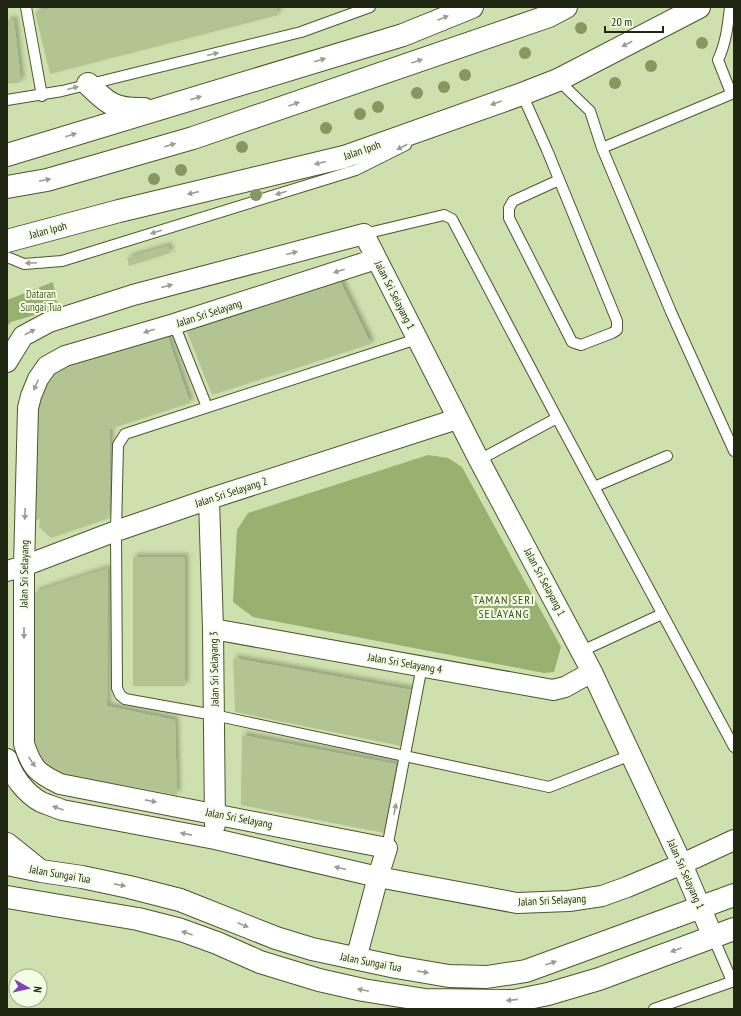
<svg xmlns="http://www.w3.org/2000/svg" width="741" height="1016" font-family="'PT Sans Narrow',sans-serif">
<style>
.green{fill:#9ab070}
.building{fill:#b2c492;filter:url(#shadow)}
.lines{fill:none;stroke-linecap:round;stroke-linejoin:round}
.lane-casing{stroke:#49582a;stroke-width:12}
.street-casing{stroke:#49582a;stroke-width:22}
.secondary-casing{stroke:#49582a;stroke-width:24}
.highway-casing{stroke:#49582a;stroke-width:24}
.lane{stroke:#fff;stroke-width:10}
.street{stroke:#fff;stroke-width:20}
.secondary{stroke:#fff;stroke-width:22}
.highway{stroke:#fff;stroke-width:22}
.tree{fill:#869861}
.oneway{fill:#9a9d94}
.labels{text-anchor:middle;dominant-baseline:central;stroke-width:4;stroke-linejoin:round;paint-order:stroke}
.street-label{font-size:11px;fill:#1f2612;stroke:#f3fde3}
.park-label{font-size:11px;fill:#4c5e22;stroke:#f3fde3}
.neighbourhood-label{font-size:12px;letter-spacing:1px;fill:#3e4d1f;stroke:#f3fde3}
</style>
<defs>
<filter id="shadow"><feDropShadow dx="3.5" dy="-3.5" stdDeviation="2" flood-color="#0004"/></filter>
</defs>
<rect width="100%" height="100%" fill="#cee0ad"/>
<path class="green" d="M53 282 58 308 11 322 7 326V300Z
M428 455 448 458 462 467 561 647 554 672 544 673 253 617 233 602 237 530 248 513Z"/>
<path class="building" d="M56 7H276L278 15 50 74 35 12Z
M7 20H14L21 82 7 84Z
M168 246 170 253 129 266 127 258Z
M340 281 371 344 212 395 187 332Z
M167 334 190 403 110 429 109 518 51 538 39 527 40 519 34 521 35 394 49 369Z
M133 557H185V686H133Z
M108 568 107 706 175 720 177 795 53 772 33 750 35 592Z
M233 658 412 690 401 746 235 712Z
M242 735 396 764 384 833 241 805Z"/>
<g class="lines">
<defs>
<path id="lane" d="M26 7 42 96
M730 7C728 25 726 43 718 60L731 93
M558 80 590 111 602 148 671 312 734 451
M522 94 547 150 617 321V330L612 333 581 345 572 342 509 218V208L513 201 559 180
M7 100 62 91 301 32 370 7
M602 148 734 93
M364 234 444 215 452 219 557 418 734 747
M7 257 24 264 62 261 356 170 406 145
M174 324 207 407
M417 339 125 434 118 445 116 531 117 688 120 695 125 699 214 715 549 787 631 755
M479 460 557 418
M594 487 667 456
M582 651 662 614
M387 848 422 666
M713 937 732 981
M654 1009 734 981"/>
<path id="street" d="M7 362 23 336 49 322 133 295 364 234 479 460 592 672 682 864 713 937
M209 499 213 629 215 825
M7 571 24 566 116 531 209 499 457 419
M213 629 553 690 565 687 592 672
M7 759C12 776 26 794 41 802 48 805 55 807 62 810L215 839 378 877 517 903 569 901 602 896 627 887 682 864 734 840
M356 959 378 877 387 848 60 784C37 773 32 768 24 744V566L28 408 31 396 38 379 47 366 65 356 174 324 376 259"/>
<path id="secondary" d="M7 844 37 868
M7 864 41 871 82 877 129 887 180 900 276 938 312 949 396 967 449 976 487 977 526 971 734 895
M7 897 138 919 181 930 217 943 260 962 319 980 363 990 425 1000 514 1001 548 994 599 979 734 929"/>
<path id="highway" d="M88 84C108 104 115 110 144 109
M7 155 403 35 472 7
M7 187 47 180 193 138 549 16 566 7
M7 241 119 211 344 157 522 94 558 80 699 7"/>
</defs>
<use href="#lane" class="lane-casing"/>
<use href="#street" class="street-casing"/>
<use href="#secondary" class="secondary-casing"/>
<use href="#highway" class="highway-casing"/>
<use href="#lane" class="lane"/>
<use href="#street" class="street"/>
<use href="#secondary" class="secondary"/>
<use href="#highway" class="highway"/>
</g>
<g class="tree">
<circle cx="581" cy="28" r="6"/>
<circle cx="702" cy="43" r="6"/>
<circle cx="525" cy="53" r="6"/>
<circle cx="651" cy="66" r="6"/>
<circle cx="465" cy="75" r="6"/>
<circle cx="615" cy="83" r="6"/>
<circle cx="444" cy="87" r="6"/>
<circle cx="417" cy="93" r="6"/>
<circle cx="378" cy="107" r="6"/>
<circle cx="360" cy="114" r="6"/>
<circle cx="326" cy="128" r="6"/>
<circle cx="242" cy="147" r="6"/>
<circle cx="181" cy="170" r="6"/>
<circle cx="154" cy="179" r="6"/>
<circle cx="256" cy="195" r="6"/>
<circle cx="26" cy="308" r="6"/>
</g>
<defs><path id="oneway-solid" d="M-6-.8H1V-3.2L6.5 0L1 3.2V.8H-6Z"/></defs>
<g class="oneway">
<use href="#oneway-solid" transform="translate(443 18) rotate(-22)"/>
<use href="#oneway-solid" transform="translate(627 44) rotate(153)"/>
<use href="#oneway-solid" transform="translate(213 54) rotate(-14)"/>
<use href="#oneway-solid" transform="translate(320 60) rotate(-17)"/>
<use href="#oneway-solid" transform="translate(417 61) rotate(-19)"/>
<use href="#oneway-solid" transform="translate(73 88) rotate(-15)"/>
<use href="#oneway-solid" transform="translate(196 98) rotate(-17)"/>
<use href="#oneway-solid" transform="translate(496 103) rotate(160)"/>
<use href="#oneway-solid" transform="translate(294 104) rotate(-19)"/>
<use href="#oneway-solid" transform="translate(71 135) rotate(-17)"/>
<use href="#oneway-solid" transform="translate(170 145) rotate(-16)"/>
<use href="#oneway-solid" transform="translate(402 147) rotate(153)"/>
<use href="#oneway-solid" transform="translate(320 163) rotate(166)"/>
<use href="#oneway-solid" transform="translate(45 180) rotate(-12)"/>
<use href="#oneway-solid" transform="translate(193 193) rotate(167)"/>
<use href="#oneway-solid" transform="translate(281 193) rotate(163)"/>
<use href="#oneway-solid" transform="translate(156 232) rotate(163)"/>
<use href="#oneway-solid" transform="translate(292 253) rotate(-15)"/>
<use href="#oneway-solid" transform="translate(31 263) rotate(177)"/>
<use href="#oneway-solid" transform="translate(339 271) rotate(162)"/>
<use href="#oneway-solid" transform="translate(167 286) rotate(-15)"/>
<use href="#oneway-solid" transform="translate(149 331) rotate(163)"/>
<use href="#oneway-solid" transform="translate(30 332) rotate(-28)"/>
<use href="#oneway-solid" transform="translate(36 385) rotate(113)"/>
<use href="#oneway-solid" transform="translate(25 514) rotate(92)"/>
<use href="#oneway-solid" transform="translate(24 633) rotate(90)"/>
<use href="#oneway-solid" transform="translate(32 762) rotate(56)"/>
<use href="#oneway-solid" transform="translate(151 801) rotate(11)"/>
<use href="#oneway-solid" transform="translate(58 808) rotate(-161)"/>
<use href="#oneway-solid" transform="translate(395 809) rotate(-79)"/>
<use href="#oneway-solid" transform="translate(186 834) rotate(-169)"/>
<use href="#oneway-solid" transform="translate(340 868) rotate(-167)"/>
<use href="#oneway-solid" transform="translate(120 885) rotate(11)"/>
<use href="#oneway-solid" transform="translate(243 925) rotate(22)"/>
<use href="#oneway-solid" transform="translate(187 933) rotate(-161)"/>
<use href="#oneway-solid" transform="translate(676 950) rotate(160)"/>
<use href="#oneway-solid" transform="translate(551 963) rotate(-19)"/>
<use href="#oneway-solid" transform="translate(423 972) rotate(9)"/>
<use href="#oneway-solid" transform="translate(363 990) rotate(-168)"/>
<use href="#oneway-solid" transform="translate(512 1000) rotate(174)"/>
</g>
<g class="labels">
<g class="street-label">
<text transform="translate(362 150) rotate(-19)">Jalan Ipoh</text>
<text transform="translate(48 230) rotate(-15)">Jalan Ipoh</text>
<text transform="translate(395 295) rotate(63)">Jalan Sri Selayang 1</text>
<text transform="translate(209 313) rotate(-18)">Jalan Sri Selayang</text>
<text transform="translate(231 492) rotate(-18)">Jalan Sri Selayang 2</text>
<text transform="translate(24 574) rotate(-89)">Jalan Sri Selayang</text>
<text transform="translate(545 582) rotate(62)">Jalan Sri Selayang 1</text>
<text transform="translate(405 663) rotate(10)">Jalan Sri Selayang 4</text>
<text transform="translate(214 669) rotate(-91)">Jalan Sri Selayang 3</text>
<text transform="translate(239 818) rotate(11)">Jalan Sri Selayang</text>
<text transform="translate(60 874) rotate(10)">Jalan Sungai Tua</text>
<text transform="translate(686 874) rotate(66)">Jalan Sri Selayang 1</text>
<text transform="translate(552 900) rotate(-3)">Jalan Sri Selayang</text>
<text transform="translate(371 962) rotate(11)">Jalan Sungai Tua</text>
</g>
<g class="park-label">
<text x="41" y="294">Dataran<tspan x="41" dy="13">Sungai Tua</tspan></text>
</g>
<g class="neighbourhood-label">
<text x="504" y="599">TAMAN SERI<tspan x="504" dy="14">SELAYANG</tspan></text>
</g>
</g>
<rect width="741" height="1016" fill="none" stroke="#1f2612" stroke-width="16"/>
<g transform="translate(28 988) rotate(98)"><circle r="19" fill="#f3fde3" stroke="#9ea78f"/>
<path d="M0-3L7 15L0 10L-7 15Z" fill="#8045bb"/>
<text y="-6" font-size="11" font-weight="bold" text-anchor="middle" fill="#1f2612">N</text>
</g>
<path d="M605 26v6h58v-6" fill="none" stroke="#1f2612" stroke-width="2"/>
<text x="611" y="26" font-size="12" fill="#1f2612" stroke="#f3fde3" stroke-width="3" paint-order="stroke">20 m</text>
</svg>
